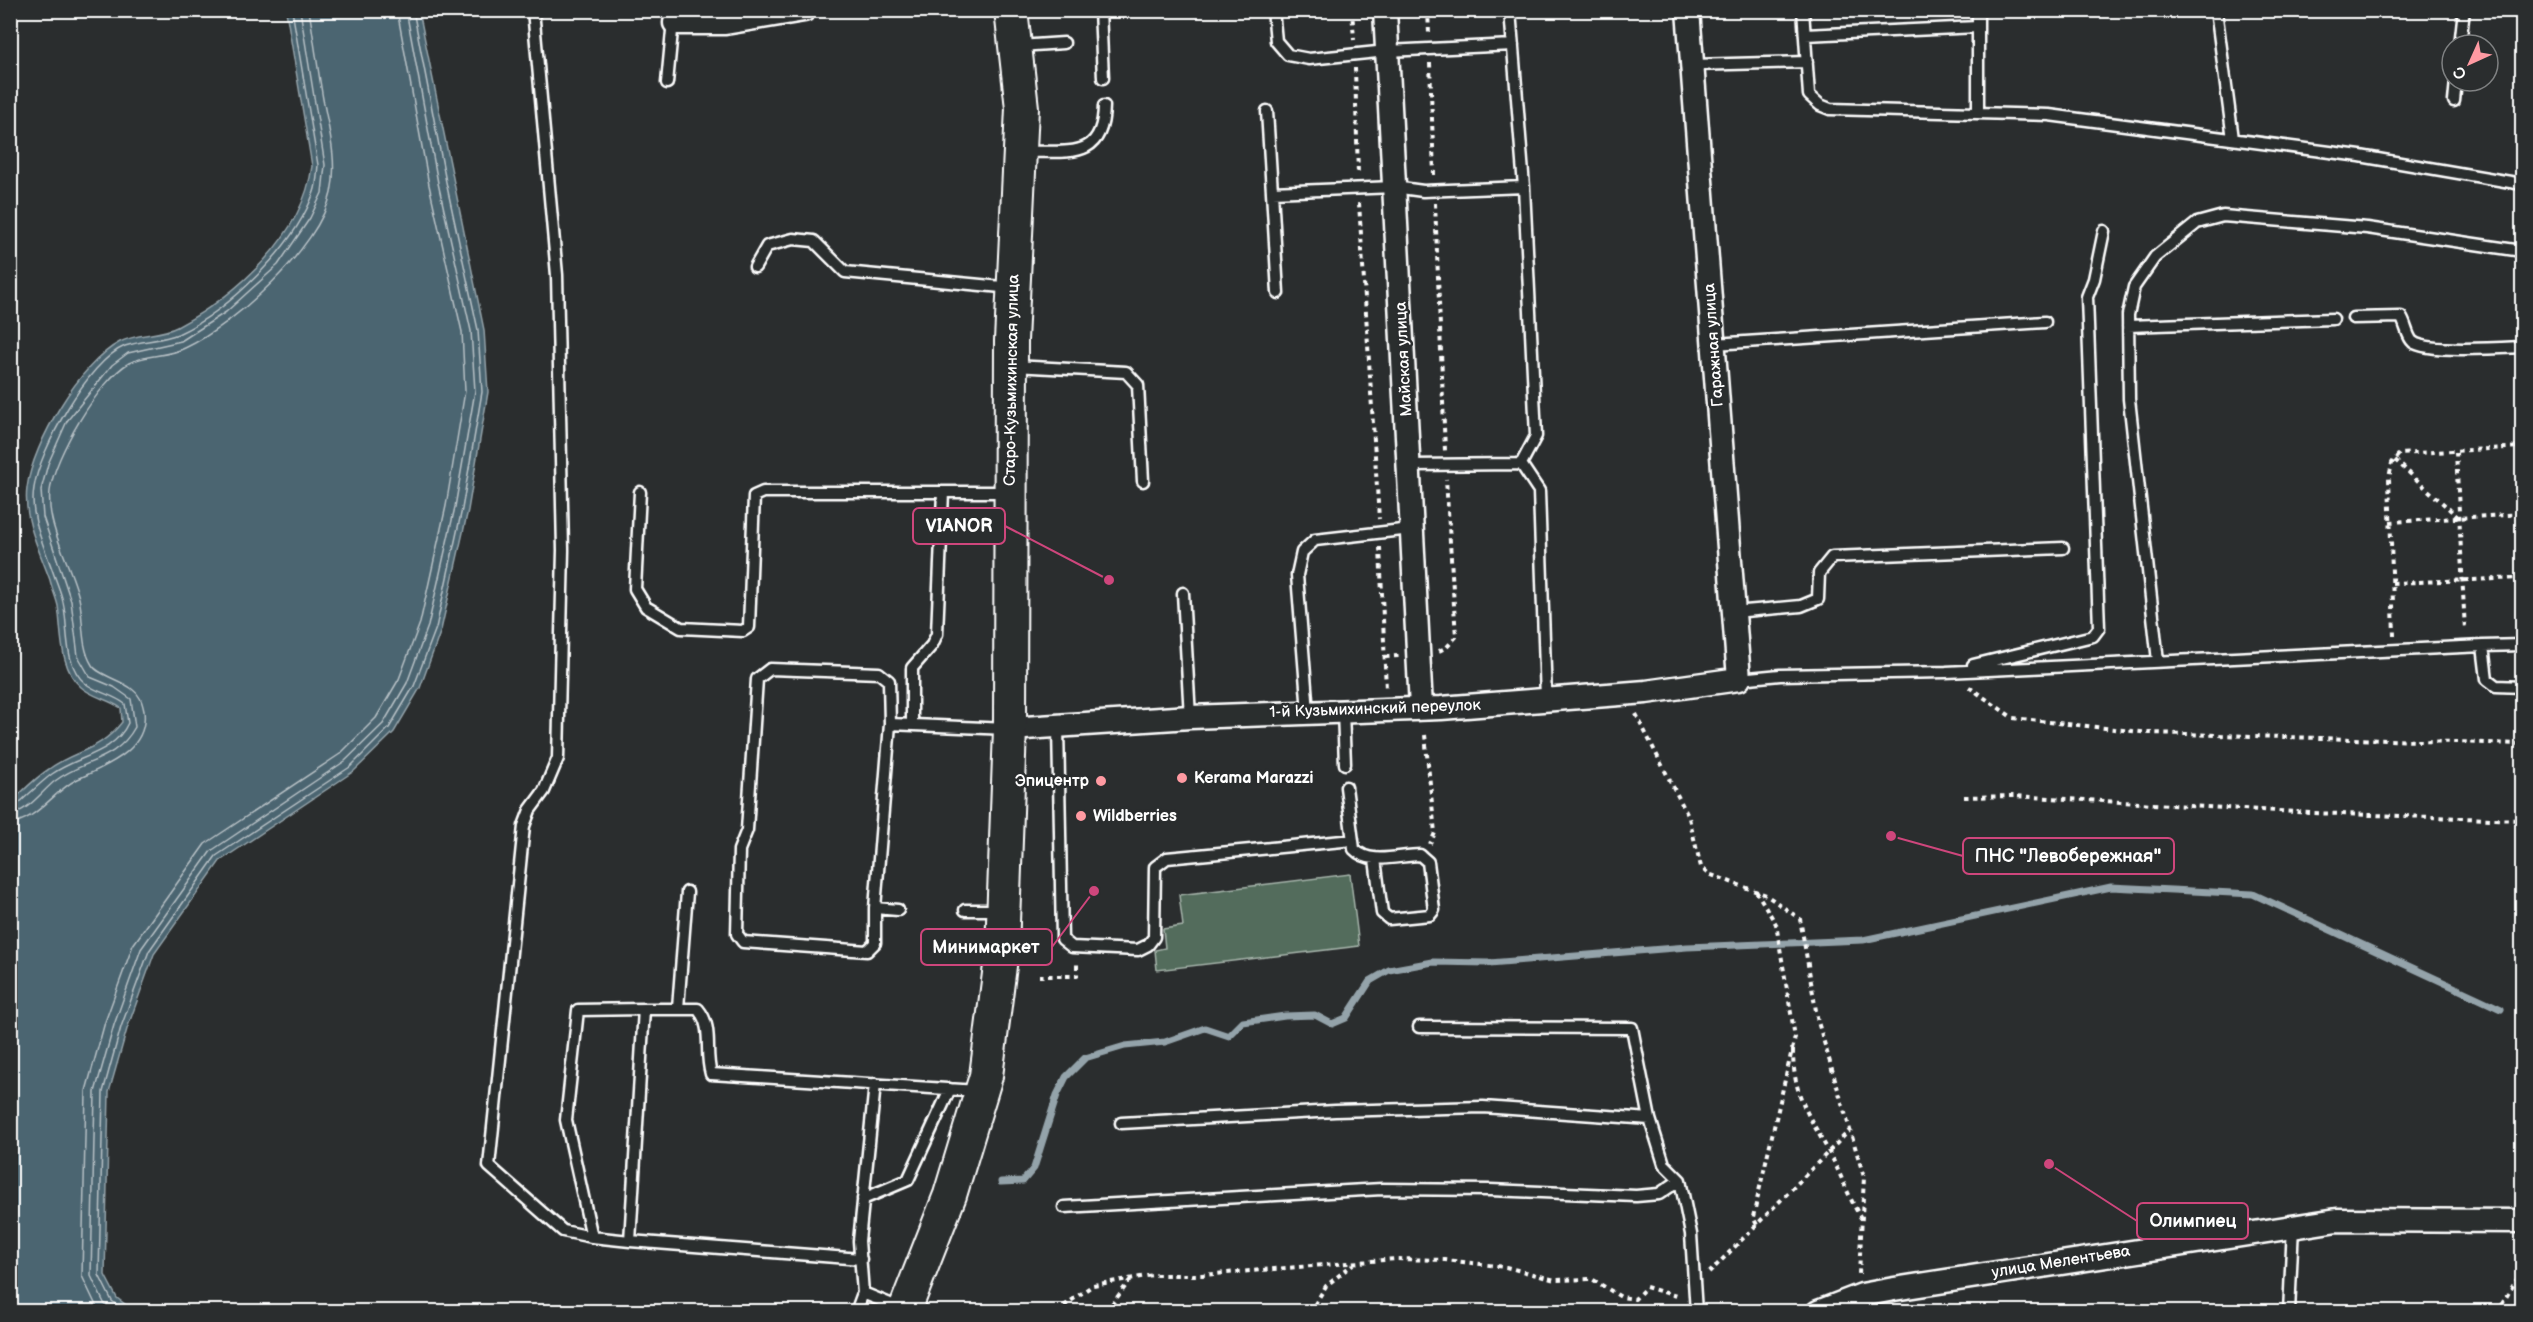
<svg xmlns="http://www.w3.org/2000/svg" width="2533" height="1322" font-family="'Balsamiq Sans',sans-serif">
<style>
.green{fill:#526c5b;stroke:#a8b6ad;stroke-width:1.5}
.water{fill:#4c6571;stroke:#94a3aa;stroke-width:1.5}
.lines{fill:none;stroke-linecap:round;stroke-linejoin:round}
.shore{stroke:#b7c1c6;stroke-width:1.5}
.stream{stroke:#94a3aa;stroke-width:7}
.lane-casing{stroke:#fff;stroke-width:15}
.street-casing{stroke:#fff;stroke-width:27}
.secondary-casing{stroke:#fff;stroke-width:36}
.path{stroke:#fff;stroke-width:4;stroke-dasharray:4.5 4.5;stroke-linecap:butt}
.lane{stroke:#2a2d2e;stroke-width:10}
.street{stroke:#2a2d2e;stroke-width:22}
.secondary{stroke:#2a2d2e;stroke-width:32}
.poi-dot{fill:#ff9aa2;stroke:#2a2d2e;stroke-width:2}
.labels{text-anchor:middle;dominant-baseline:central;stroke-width:5;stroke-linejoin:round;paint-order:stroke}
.street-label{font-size:16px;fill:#fff;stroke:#2a2d2e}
.poi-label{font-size:16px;font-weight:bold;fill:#fff;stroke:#2a2d2e;text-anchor:start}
.leader{fill:none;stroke:#ce467c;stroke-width:2}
.callout-dot{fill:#ce467c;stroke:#2a2d2e;stroke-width:2}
.callout{fill:#2a2d2e;stroke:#ce467c;stroke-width:2}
.callout-label{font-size:18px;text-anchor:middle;font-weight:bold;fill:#fff}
</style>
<rect width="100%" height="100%" fill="#2a2d2e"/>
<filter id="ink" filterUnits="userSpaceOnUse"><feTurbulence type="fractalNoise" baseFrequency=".0167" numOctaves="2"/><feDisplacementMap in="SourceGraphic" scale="12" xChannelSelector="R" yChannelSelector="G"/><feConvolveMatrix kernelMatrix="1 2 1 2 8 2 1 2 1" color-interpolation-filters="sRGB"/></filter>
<g filter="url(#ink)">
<path class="green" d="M1350 874 1359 946 1157 970 1155 950 1165 948 1163 929 1183 926 1179 895Z"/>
<path class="water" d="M286 11H419L484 330 488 392 468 510 441 630 420 688 394 732 354 771 220 861 154 954 127 1029 109 1092 105 1275 117 1298 134 1311H11V802C23 791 35 778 49 769 76 749 99 752 122 722L121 708C108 699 92 697 81 687 59 668 62 632 58 606 56 597 52 589 50 580 40 552 23 519 27 488 33 443 80 363 120 342 137 333 160 336 177 327 237 295 303 236 312 166Z"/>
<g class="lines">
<path class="shore" d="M10 806 17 805C28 795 40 783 52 774 77 756 114 754 128 723L125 704C112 694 97 693 85 683 63 665 69 627 63 602 61 592 56 581 53 572 44 546 29 516 34 488 39 451 88 361 125 346 142 340 161 341 178 334 230 310 295 246 314 192 317 184 317 174 318 165L292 10
M10 814C27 813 42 791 55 781 82 760 116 762 135 727L131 699 114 687 90 677 78 656 71 601 43 517 41 490 48 464 67 421 112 365 128 353 181 341 226 312 278 265 310 218 322 193 325 165 300 10
M10 823C35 822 54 791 76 780 105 766 149 751 144 711 142 701 140 695 132 689 121 680 98 675 92 665 80 646 84 619 79 598 71 564 46 527 50 491 54 457 99 380 129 363 146 354 168 357 185 348 234 325 319 248 331 193 338 162 329 130 323 99 318 70 314 40 309 10
M99 1312 82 1276 86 1091 105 1022 133 945 205 844 340 754 376 718 399 679 420 623 446 506 465 391 462 332 429 185 397 10
M113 1312 105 1305 91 1276 95 1092 114 1025 141 949 211 851 345 761 383 724 407 683 428 626 455 507 475 391 471 331 438 183 406 10
M124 1312 112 1301 99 1275 103 1092 121 1027 149 951 216 856 350 767 389 728 414 686 436 628 462 509 482 392 478 330 446 182 413 10"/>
<path class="stream" d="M1001 1182 1023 1181 1034 1168 1057 1095 1066 1077 1085 1058 1125 1046 1165 1042 1205 1028 1229 1036 1243 1022 1285 1016 1315 1015 1332 1024 1346 1018 1370 981 1389 970 1433 962 1489 963 1687 947 1863 940 2111 887 2253 894 2501 1009"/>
<defs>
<path id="lane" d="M533 10 557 275 563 550 558 758 544 791 530 810 524 826 489 1166 563 1231 592 1237
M1100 10 1103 78
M1273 10 1276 41 1288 55 1309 59 1387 51 1513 45
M1510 10 1524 187 1536 436 1521 464 1539 491 1546 699
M1803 10 1809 95 1820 105 1830 109 2049 115 2360 156 2522 184
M2216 10 2233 139
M1805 35 1978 27
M2460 45 2464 10
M1019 46 1064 43
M1692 65 1807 62
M667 83 674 10
M2454 101 2456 81
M1267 111 1272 192 1394 187 1423 191 1524 187
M1978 112V10
M1023 152C1067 150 1103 162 1104 106
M1272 192 1278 293
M755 267 767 246 793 239 814 241 845 272 1012 288
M2353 318 2401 317C2406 324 2407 337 2413 342 2427 353 2502 348 2522 347
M2128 326 2333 319
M1714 344 2045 322
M1014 366 1126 372 1138 385 1143 481
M1410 465 1521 464
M640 492 635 589 646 607 681 628 743 631 749 627 754 496 763 492H1007
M1183 593 1190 717
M1734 612 1801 606 1818 599 1819 573 1832 557 2063 548
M2522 645 2483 646 2487 679 2496 686 2522 687
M2158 661 2129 399 2128 315 2134 287 2155 257 2197 223 2223 216 2367 228 2522 251
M1973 665 2093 636 2099 628 2087 297 2094 279 2104 231
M1739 679 1780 675 1946 672 2483 646
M1343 711 1345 764
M1308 712 1297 575 1302 552 1315 540 1411 529
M890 724 889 681 879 673 770 669 757 679 747 830 739 850 737 934 743 942 867 951 875 943V908L898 910
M912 725V668L932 645 937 634 943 492
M1058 726 1062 939 1072 947 1138 950 1148 945 1154 937 1155 867 1167 858 1353 840
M1346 787 1354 849C1370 866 1399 855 1420 855L1428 862 1434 910 1430 915 1389 919 1382 913 1375 859
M875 908 890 724 1008 729
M965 910H1000
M678 1008 687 892
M1419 1027 1632 1028 1650 1119
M875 1084 859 1241 863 1293 902 1309
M1121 1123 1335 1111 1483 1107 1650 1119 1664 1164 1680 1180
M863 1199 908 1180 950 1089
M1064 1207 1382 1189 1490 1190 1636 1196 1659 1194 1680 1180 1691 1234 1696 1312
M630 1241 592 1237 566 1120 578 1010 644 1009
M861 1259 630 1241 644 1009H698C714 1028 704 1051 711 1074L978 1091
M856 1312 863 1293
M2289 1312 2293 1226"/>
<path id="street" d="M1385 10 1421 708
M675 23H725L804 10
M1010 729 1190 717 1441 708 1646 692 1739 679 1688 10
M1818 1312 1862 1295 1894 1289 2337 1220 2522 1221"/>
<path id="secondary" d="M904 1312 950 1195 986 1076 1002 950 1010 729 1011 341 1022 108 1011 10"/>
</defs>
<use href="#lane" class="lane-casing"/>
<use href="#street" class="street-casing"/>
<use href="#secondary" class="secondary-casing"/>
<path class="path" d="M1352 10 1354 40
M1428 10 1429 34
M1430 63 1434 175
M1355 68 1358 175
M1359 203 1379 519
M1435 203 1445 451
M2456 452 2465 631
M2395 460 2459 518
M2390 522 2522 514
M1380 547 1386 690
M2392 583 2522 578
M2394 636 2389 478 2392 463 2399 454 2522 447
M1439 651 1447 647 1456 637 1446 479
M1385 657 1399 656
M1969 687 2013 718 2150 733 2522 744
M1636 714 1689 818 1701 867 1709 874 1766 895 1800 919 1818 1022 1864 1177 1859 1274
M1425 735 1435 833 1430 844
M1964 797 2015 796 2312 813 2522 820
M1756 891 1776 924 1795 1037 1753 1217 1757 1225
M1039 976H1077V961
M1793 1050C1793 1098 1810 1116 1831 1156 1842 1177 1849 1198 1861 1218
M1709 1273 1850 1130
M1064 1306 1093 1285 1153 1275H1202L1396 1259 1445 1260 1506 1267 1555 1280 1592 1279 1621 1297 1635 1299 1646 1287 1680 1297
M1106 1312 1131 1279
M1310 1312 1326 1286 1353 1264
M2497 1312 2522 1271"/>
<use href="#lane" class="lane"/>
<use href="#street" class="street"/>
<use href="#secondary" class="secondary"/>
</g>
</g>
<g class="poi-dot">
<circle cx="1182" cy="778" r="6"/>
<circle cx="1101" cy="781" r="6"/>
<circle cx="1081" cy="816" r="6"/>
</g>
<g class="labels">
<g class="street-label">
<text transform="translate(1714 345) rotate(-94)">Гаражная улица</text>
<text transform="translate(1404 359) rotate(-93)">Майская улица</text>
<text transform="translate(1012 380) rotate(-89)">Старо-Кузьмихинская улица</text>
<text transform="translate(1375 709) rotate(-2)">1-й Кузьмихинский переулок</text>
<text transform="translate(2061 1262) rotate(-9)">улица Мелентьева</text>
</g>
<g class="poi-label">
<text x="1194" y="778">Kerama Marazzi</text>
<text x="1089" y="781" text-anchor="end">Эпицентр</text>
<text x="1093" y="816">Wildberries</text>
</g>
</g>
<path class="leader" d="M1109 580L1005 526M1891 836L1963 856M1094 891L1052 947M2049 1164L2137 1221"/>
<g class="callout-dot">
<circle cx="1109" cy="580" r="6"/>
<circle cx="1891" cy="836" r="6"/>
<circle cx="1094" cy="891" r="6"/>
<circle cx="2049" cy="1164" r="6"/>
</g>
<g class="callout">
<rect x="913" y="508" width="92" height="36" rx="6"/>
<rect x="1963" y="838" width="211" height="36" rx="6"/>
<rect x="921" y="929" width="131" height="36" rx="6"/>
<rect x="2137" y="1203" width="111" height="36" rx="6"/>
</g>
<g class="callout-label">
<text x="959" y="532">VIANOR</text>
<text x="2068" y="862">ПНС "Левобережная"</text>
<text x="986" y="953">Минимаркет</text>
<text x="2193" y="1227">Олимпиец</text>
</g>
<rect width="2533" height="1322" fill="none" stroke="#2a2d2e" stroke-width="36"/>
<rect x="18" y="18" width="2497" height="1286" fill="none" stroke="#fff" stroke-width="2" filter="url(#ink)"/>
<g transform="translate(2470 63) rotate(225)"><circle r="28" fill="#2a2d2e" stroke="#7f8182" stroke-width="1.5"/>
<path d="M0-4.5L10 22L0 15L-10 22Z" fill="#ff9aa2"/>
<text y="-9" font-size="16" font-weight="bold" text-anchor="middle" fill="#ffffff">С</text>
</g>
</svg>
